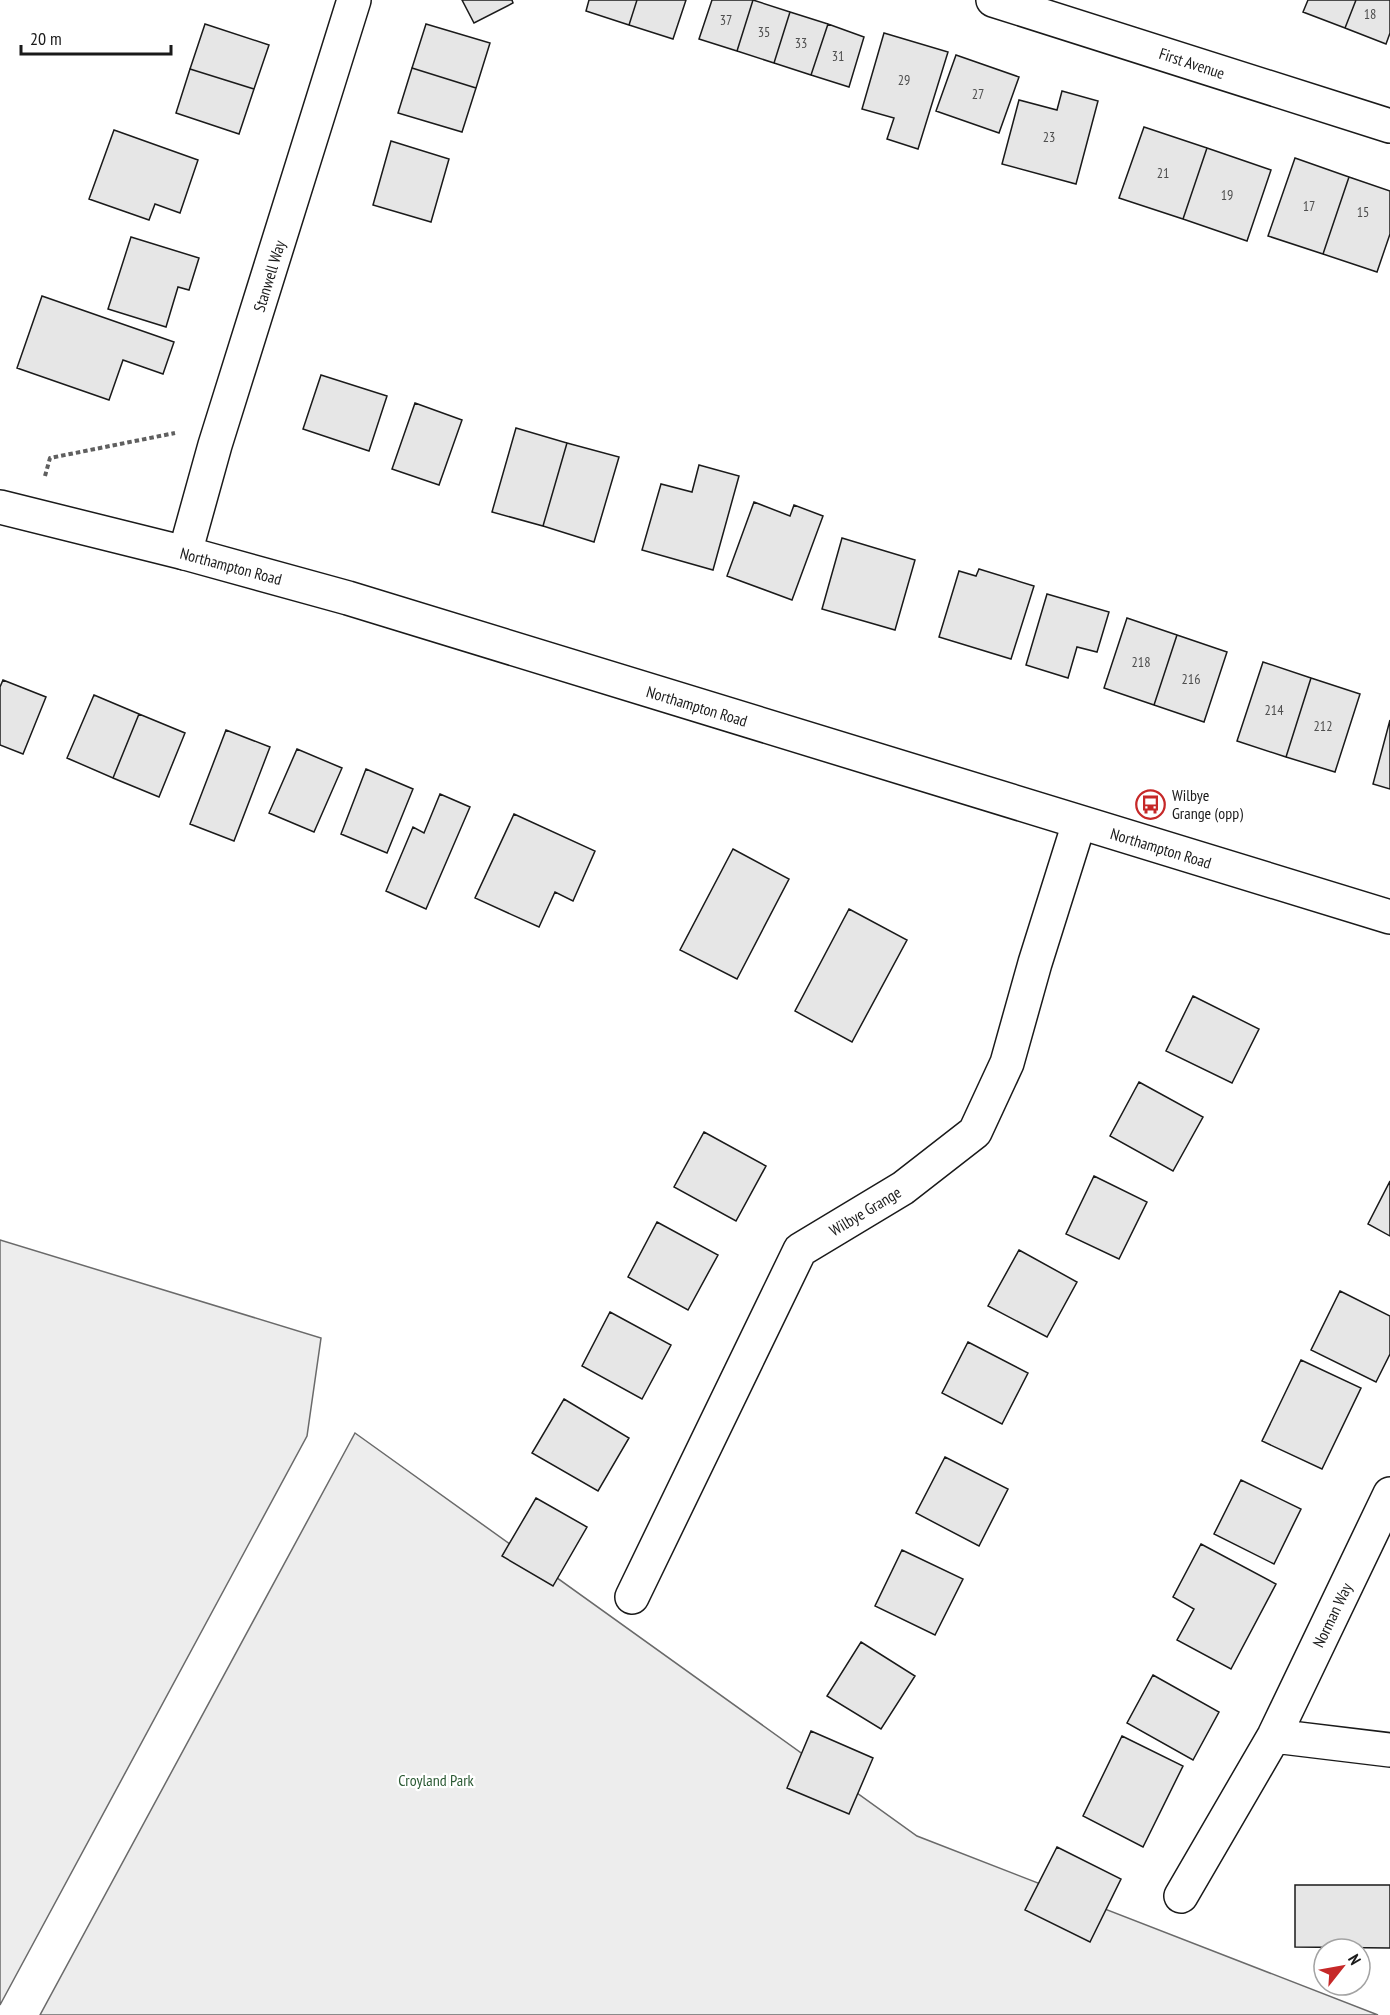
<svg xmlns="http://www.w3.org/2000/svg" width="1390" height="2015" font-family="'PT Sans Narrow',sans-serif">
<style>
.built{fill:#ededed;stroke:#6a6a6a;stroke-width:1.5}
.building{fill:#e6e6e6;stroke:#1a1a1a;stroke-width:1.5}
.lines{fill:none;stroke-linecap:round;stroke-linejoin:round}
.minor-casing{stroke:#1a1a1a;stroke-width:36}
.primary-casing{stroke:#1a1a1a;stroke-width:36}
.path{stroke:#5f5f5f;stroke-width:4;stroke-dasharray:4.5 3;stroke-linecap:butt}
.minor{stroke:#fff;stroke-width:33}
.primary{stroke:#fff;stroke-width:33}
.labels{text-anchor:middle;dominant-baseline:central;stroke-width:4.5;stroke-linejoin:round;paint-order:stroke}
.number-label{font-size:14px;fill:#4d4d4d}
.street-label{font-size:16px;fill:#1a1a1a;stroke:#fff}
.poi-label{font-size:16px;fill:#1a1a1a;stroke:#fff;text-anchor:start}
.park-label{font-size:16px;fill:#2b5a34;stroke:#fff}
</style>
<rect width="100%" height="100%" fill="#fff"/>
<path class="built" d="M0 1240 321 1338 307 1436 0 2005Z
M355 1433 917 1836 1378 2015H40Z"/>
<path class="building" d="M462 0H512L513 3 474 23Z
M589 0H637L629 25 586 11Z
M637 0H686L673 39 629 25Z
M712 0H753L737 51 699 39Z
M753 0 790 12 774 63 737 51Z
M1308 0H1356L1345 28 1303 12Z
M1356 0H1390V33L1386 44 1345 28Z
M790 12 828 24 811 75 774 63Z
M205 24 269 45 254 89 190 69Z
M426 24 490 43 476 88 412 68Z
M828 24 864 37 849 87 811 75Z
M884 33 948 52 918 149 887 139 894 118 862 109Z
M956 55 1019 77 999 133 936 111Z
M412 68 476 88 462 132 398 113Z
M190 69 254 89 239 134 176 113Z
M1062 91 1098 101 1076 184 1002 164 1019 100 1057 110Z
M1144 127 1207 148 1183 219 1119 198Z
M114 130 198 160 180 213 155 204 149 220 89 199Z
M391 141 449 159 431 222 373 205Z
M1207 148 1271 170 1247 241 1183 219Z
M1295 158 1349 177 1323 254 1268 236Z
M1349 177 1390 191V234L1377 272 1323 254Z
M131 237 199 258 189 290 178 287 166 327 108 309Z
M42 296 174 342 163 374 123 360 109 400 17 368Z
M321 375 387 396 369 451 303 429Z
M415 403 462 420 439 485 392 469Z
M516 428 567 443 543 526 492 512Z
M567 443 619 457 594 542 543 526Z
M699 465 739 476 713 570 642 550 661 484 692 492Z
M754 502 790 516 794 505 823 516 792 600 727 576Z
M842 538 915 560 895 630 822 609Z
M979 569 1034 586 1011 659 939 637 959 571 976 576Z
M1047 594 1109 612 1097 652 1077 647 1068 678 1026 665Z
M1127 618 1177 635 1154 705 1104 688Z
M1177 635 1227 652 1204 722 1154 705Z
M1263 662 1311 678 1286 757 1237 741Z
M1311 678 1360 694 1335 772 1286 757Z
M3 680 46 697 23 754 0 745V687Z
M94 695 139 714 113 778 67 758Z
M139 714 185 733 159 797 113 778Z
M1390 720V789L1373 784Z
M226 730 270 747 234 841 190 824Z
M297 749 342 768 314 832 269 813Z
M366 769 413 789 387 853 341 834Z
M440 794 470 807 426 909 386 891 413 827 424 833Z
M514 814 595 851 573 901 555 892 539 927 475 898Z
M733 849 789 879 737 979 680 950Z
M849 909 907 940 852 1042 795 1011Z
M1193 996 1259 1029 1232 1083 1166 1051Z
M1139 1082 1203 1117 1173 1171 1110 1136Z
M704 1132 766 1166 736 1221 674 1187Z
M1094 1176 1147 1202 1119 1259 1066 1234Z
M1390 1181V1236L1368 1224Z
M657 1222 718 1255 688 1310 628 1277Z
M1019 1250 1077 1282 1047 1337 988 1306Z
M1340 1291 1390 1316V1354L1376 1382 1311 1350Z
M610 1312 671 1345 642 1399 582 1366Z
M968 1342 1028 1373 1002 1424 942 1393Z
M1301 1360 1361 1388 1322 1469 1262 1441Z
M564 1399 629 1438 598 1491 532 1453Z
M945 1457 1008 1489 979 1546 916 1513Z
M1241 1480 1301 1509 1274 1564 1214 1534Z
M536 1498 587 1527 553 1586 502 1556Z
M1201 1544 1276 1584 1231 1669 1177 1640 1194 1609 1173 1597Z
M902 1550 963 1579 935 1635 875 1606Z
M861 1642 915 1676 881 1729 827 1696Z
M1153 1675 1219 1712 1193 1760 1127 1723Z
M811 1731 873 1758 849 1814 787 1788Z
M1122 1736 1183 1766 1143 1847 1083 1816Z
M1057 1847 1121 1879 1090 1942 1025 1910Z
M1295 1885H1390V1948L1295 1947Z"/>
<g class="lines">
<defs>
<path id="minor" d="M993 0 1390 126
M185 553 215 445 354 0
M632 1597 800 1250 903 1188 975 1132 1007 1063 1035 963 1079 823
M1274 1736 1390 1750
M1181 1896 1274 1736 1390 1494"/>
<path id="primary" d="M0 507 185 553 348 598 1390 917"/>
</defs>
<use href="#minor" class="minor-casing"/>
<use href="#primary" class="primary-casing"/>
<path class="path" d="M45 476 50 458 175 433"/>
<use href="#minor" class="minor"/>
<use href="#primary" class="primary"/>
</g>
<defs>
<symbol id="bus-ring" viewBox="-11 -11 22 22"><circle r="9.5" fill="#fff" stroke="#c62828" stroke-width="1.5"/><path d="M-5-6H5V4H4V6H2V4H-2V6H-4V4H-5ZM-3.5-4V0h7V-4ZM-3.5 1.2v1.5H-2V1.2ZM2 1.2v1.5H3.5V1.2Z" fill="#c62828"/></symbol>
</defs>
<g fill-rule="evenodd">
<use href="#bus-ring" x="1134" y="788" width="33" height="33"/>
</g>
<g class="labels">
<g class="number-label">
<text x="1370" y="14">18</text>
<text x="726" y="20">37</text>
<text x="764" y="32">35</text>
<text x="801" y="43">33</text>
<text x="838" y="56">31</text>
<text x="904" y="80">29</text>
<text x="978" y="94">27</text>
<text x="1049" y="137">23</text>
<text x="1163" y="173">21</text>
<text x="1227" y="195">19</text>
<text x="1309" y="206">17</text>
<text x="1363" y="212">15</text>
<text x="1141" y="662">218</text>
<text x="1191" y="679">216</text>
<text x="1274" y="710">214</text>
<text x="1323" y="726">212</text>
</g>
<g class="street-label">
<text transform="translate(1192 63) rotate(18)">First Avenue</text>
<text transform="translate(269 276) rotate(-73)">Stanwell Way</text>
<text transform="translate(231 566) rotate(15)">Northampton Road</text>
<text transform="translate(697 706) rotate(17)">Northampton Road</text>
<text transform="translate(1161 848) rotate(17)">Northampton Road</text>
<text transform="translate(865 1211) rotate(-31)">Wilbye Grange</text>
<text transform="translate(1332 1615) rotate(-64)">Norman Way</text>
</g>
<g class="poi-label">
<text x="1172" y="795">Wilbye<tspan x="1172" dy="18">Grange (opp)</tspan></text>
</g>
<g class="park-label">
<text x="436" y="1780">Croyland Park</text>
</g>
</g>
<g transform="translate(1342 1967) rotate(59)"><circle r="28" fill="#ffffff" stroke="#a3a3a3" stroke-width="1.5"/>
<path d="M0-4.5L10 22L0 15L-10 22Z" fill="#c62828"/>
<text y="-9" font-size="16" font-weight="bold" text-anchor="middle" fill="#1a1a1a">N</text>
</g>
<path d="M21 45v9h150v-9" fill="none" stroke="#1a1a1a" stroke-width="3"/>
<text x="30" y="45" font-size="18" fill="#1a1a1a" stroke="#ffffff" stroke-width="4.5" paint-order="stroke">20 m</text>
</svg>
